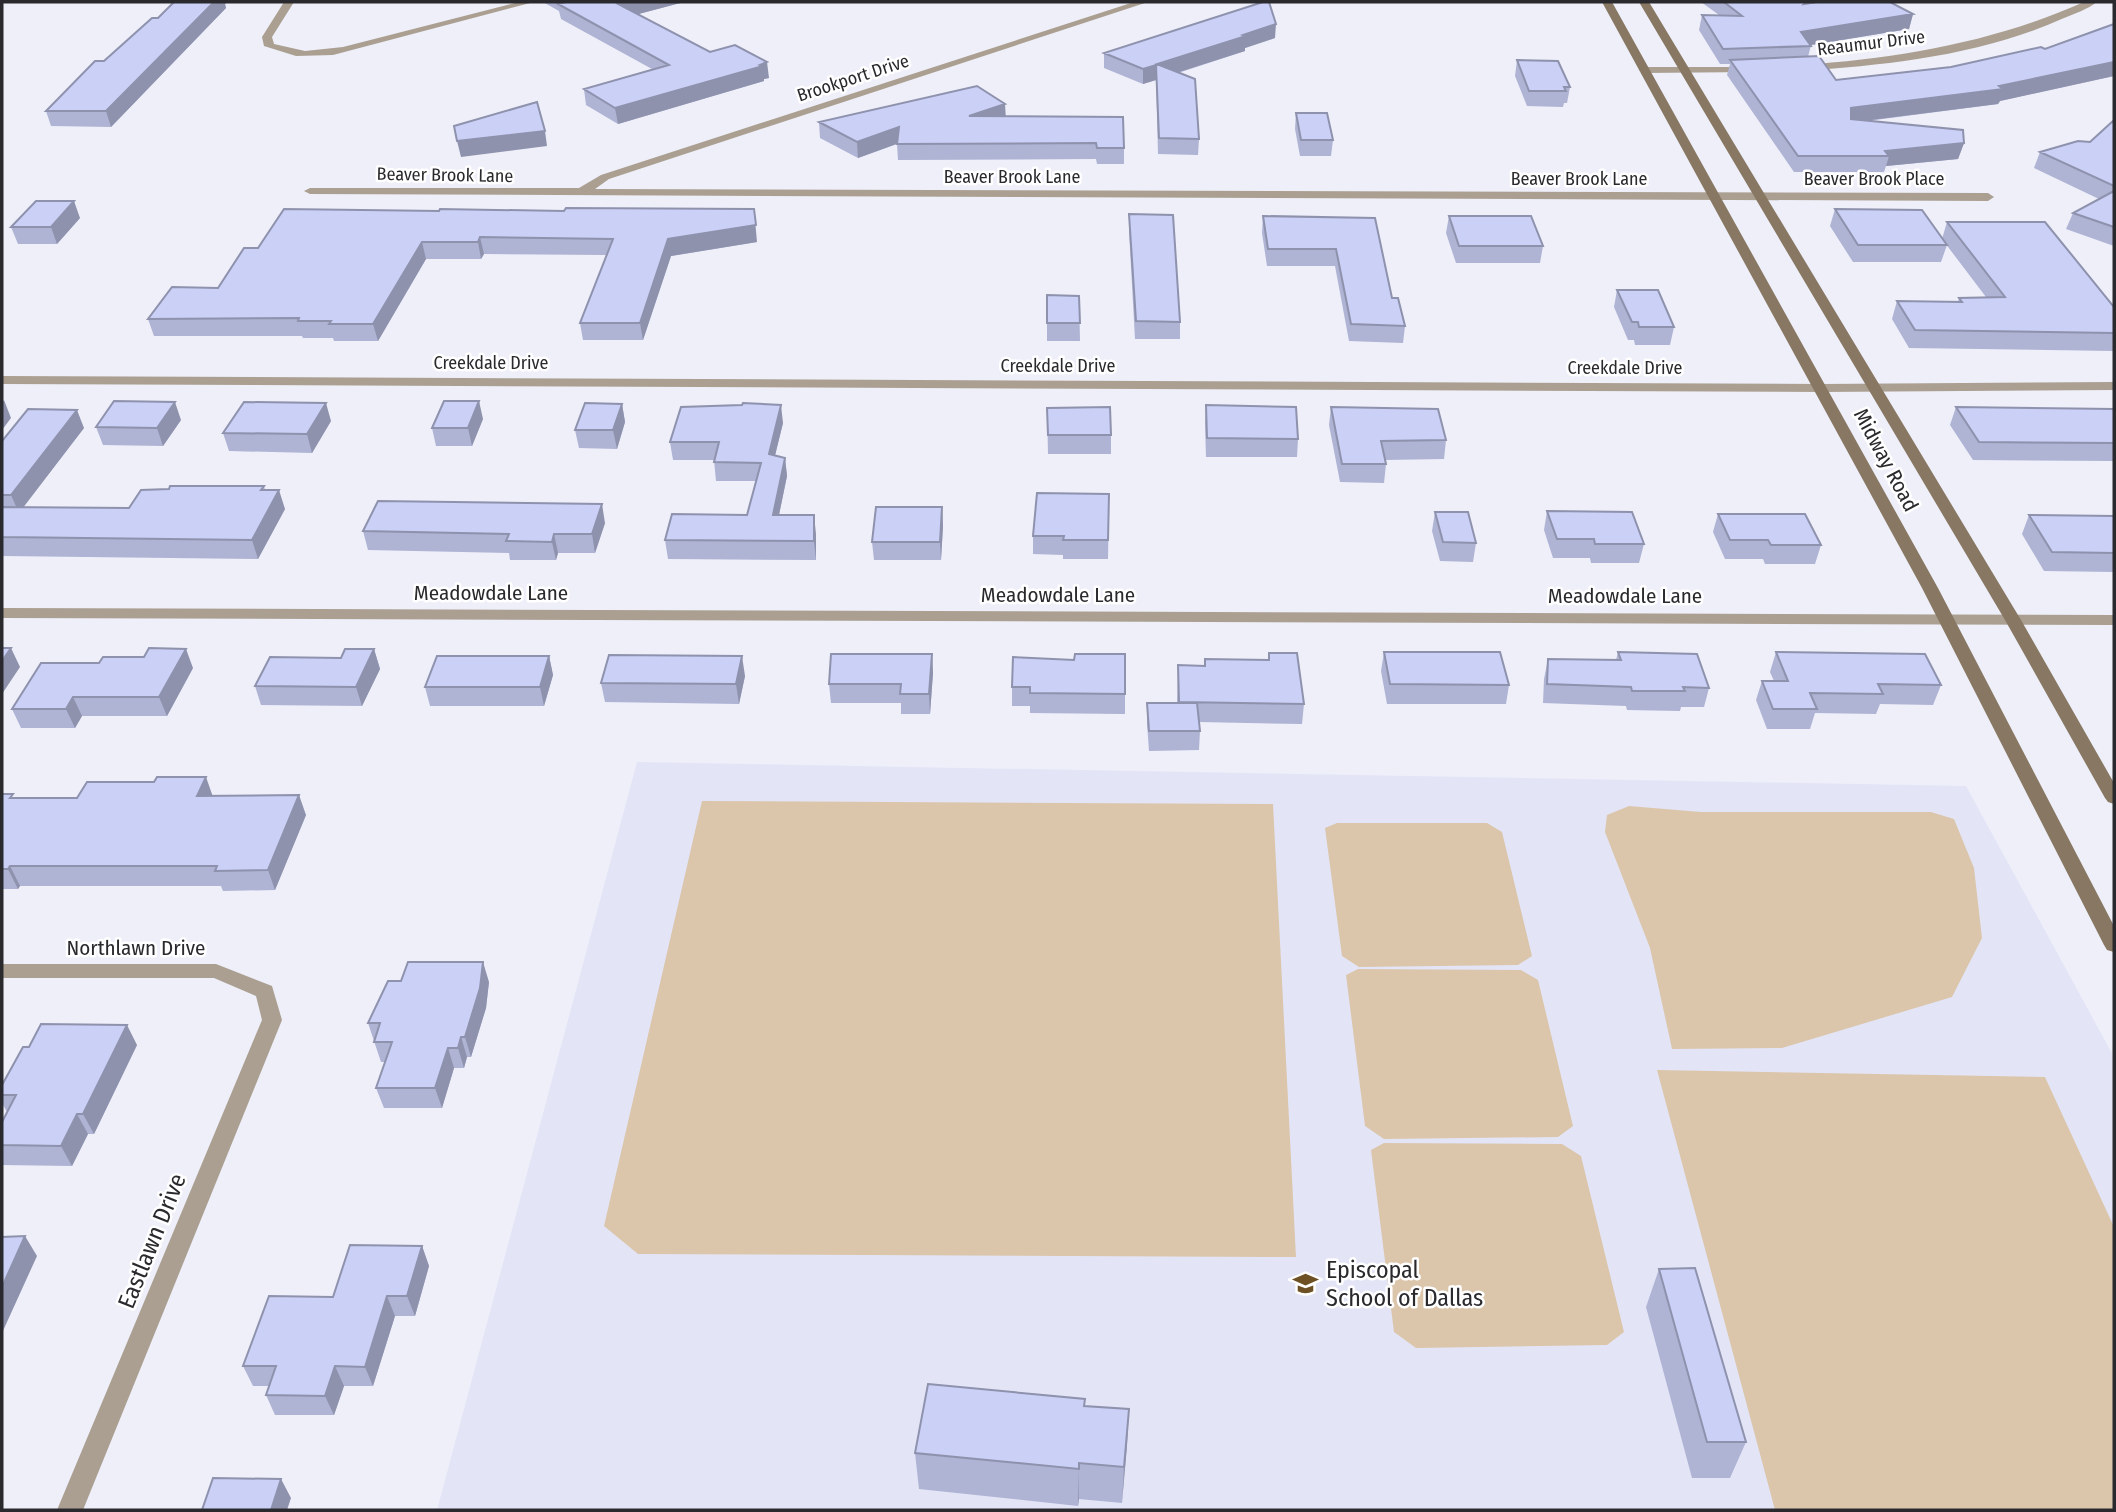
<svg xmlns="http://www.w3.org/2000/svg" width="2116" height="1512" font-family="'Fira Sans Condensed',sans-serif">
<style>
.built{fill:#e3e5f7}
.green{fill:#dbc6ab}
.lines{fill:none;stroke-linecap:round;stroke-linejoin:round}
.minor{fill:#aa9f91;fill-rule:evenodd}
.secondary{fill:#887863;fill-rule:evenodd}
.wall{fill:#afb3d4}
.shaded-wall{fill:#8e92ad}
.building{fill:#cbd0f7;stroke:#8e92ad;stroke-width:2}
.labels{text-anchor:middle;dominant-baseline:central;stroke-width:5;stroke-linejoin:round;paint-order:stroke}
.far-street-label{font-size:18px;fill:#2a2a2e;stroke:#fff}
.street-label{font-size:21px;fill:#2a2a2e;stroke:#fff}
.near-street-label{font-size:24px;fill:#2a2a2e;stroke:#fff}
.near-poi-label{font-size:24px;fill:#2a2a2e;stroke:#fff;text-anchor:start}
</style>
<rect width="100%" height="100%" fill="#eeeff9"/>
<path class="built" d="M637 762 1966 786 2114 1057V1510H437Z"/>
<path class="green" d="M702 801 1273 804 1296 1257 638 1254 604 1226Z
M1629 806 1701 812H1931L1954 819 1974 868 1982 938 1952 997 1782 1048 1672 1049 1650 948 1605 832 1607 815Z
M1337 823H1487L1502 832 1532 956 1518 965 1359 967 1342 956 1325 828Z
M1358 969 1521 970 1538 980 1573 1126 1558 1137 1384 1139 1365 1126 1346 975Z
M1657 1070 2045 1077 2114 1227V1510H1775Z
M1384 1143 1562 1144 1581 1156 1624 1332 1607 1345 1416 1348 1394 1332 1371 1150Z"/>
<g class="lines">
<path class="minor" d="M284 2H294L272 37 274 44 305 51 343 47 519 2H534L333 55 296 56 264 46 262 37Z
M1134 2H1148L609 179 595 189 1988 193 1994 197 1988 201 310 194 304 191 310 188H579L601 175Z
M2084 2H2097C2088 9 2074 14 2064 18 1983 55 1889 65 1802 71L1797 68 1802 65C1900 58 1994 42 2084 2Z
M1749 67 1753 68V72L1644 73 1639 70 1644 67Z
M2 376 1821 384 2114 382V390L1821 392 2 384Z
M2 608 2114 615V625L2 618Z
M2 964H216L272 986 282 1020 83 1510H57L262 1020 256 996 214 978H2Z"/>
<path class="secondary" d="M1602 2H1612L1938 588 2114 926V952L2107 950 2104 945 1922 588Z
M1639 2H1649L2021 620 2114 783V804L2108 802 2105 798 2005 620Z"/>
</g>
<path class="wall" d="M174 2H227L225 4 226 8 111 127 51 126 46 111 104 61 158 18Z
M543 2H684L638 14 710 52 769 78 764 79V81L618 124 586 105 584 89 652 69 561 19 559 11Z
M1701 2H1814L1913 14 1909 29 1811 45 1808 57 1836 80 1951 67 2045 49 2114 24V76L2000 101 1998 104 1867 121 1964 143 1958 159 1886 166 1884 172H1794L1727 75 1730 64H1720L1699 30 1702 15H1719Z
M1275 38 1245 48V51L1178 73 1199 139 1198 155 1158 154 1156 80 1143 84 1104 68V53Z
M1517 60 1570 87 1567 103H1564L1563 107 1527 106 1515 76Z
M1296 113 1333 140 1331 156H1300L1295 129Z
M1006 116 1124 148V164H1097L1096 159 898 160 897 144 858 158 820 138 819 122Z
M2114 120V246L2066 229 2073 213 2099 199 2034 168 2040 152 2090 142Z
M284 209 757 242 671 256 643 340H583L580 323 607 255 484 254 481 259H426L378 341H334L333 338H303L302 336H154L148 319 218 288 258 248Z
M1835 209 1942 239 1947 222 2114 307V351L1909 348 1892 319 1897 301 1958 302 1959 298 1986 297 1942 239 1947 245 1941 262H1853L1830 226Z
M1129 214 1180 322V339H1135L1129 231Z
M1263 216 1375 218 1392 298 1405 326 1403 343 1349 341 1335 266H1267L1262 233Z
M1449 216 1543 246 1540 263H1456L1446 233Z
M80 218 57 244H18L11 227Z
M1617 290 1674 327 1670 345H1635L1634 340H1628L1614 307Z
M1047 295 1079 296 1080 341H1047Z
M622 404 625 422 617 449 579 448 575 430Z
M1206 405 1298 439 1297 457H1206L1205 423Z
M1331 407 1446 440 1444 459 1385 460 1386 464 1384 483 1340 482 1329 425Z
M1956 407 2114 409V461L1973 460 1950 425Z
M1047 408 1111 435V454H1048Z
M483 419 472 446H436L432 428Z
M181 420 163 446 103 445 96 427Z
M331 421 312 453 229 451 223 433Z
M783 423 775 455 785 458 787 476 779 515 816 534V560L668 559 665 540 747 515 756 481H716L714 460H673L670 442Z
M84 428 23 507 129 508 264 486 265 490 285 509 258 559 2 556V441Z
M1109 494 1108 559H1063V555L1033 554V536Z
M942 507 943 526 941 560H874L872 542Z
M1547 511 1644 544 1639 563H1591L1590 558H1553L1544 530Z
M1435 512 1476 543 1473 562 1440 561 1432 531Z
M1718 514 1821 545 1815 564H1765L1763 559H1725L1713 532Z
M2029 515 2114 516V572L2044 571 2022 534Z
M605 523 595 553H558L556 560H510L509 553 368 550 363 531Z
M374 649 380 669 362 706 261 705 255 686 341 658Z
M1384 652 1509 685 1506 704H1387L1381 671Z
M1618 652 1709 688 1704 707H1681L1680 711 1627 710 1626 706 1543 703 1544 679 1548 659 1616 660Z
M1776 652 1941 685 1933 705 1880 704 1876 714 1815 713 1810 729H1767L1756 700 1762 681H1774L1770 672Z
M1269 653 1304 704 1302 724 1199 722 1200 731 1199 750 1149 751 1147 723V703H1177L1178 665 1204 666 1205 659 1268 660Z
M932 654 933 673 930 714H901V703H831L829 684Z
M549 656 553 675 544 706H430L425 687Z
M1074 660 1125 694V714L1030 713V706H1012V687Z
M193 668 167 716H82L75 728H21L12 709Z
M745 676 739 704 605 702 601 683Z
M2 794 15 798H77L213 796 306 815 275 890 223 891 221 886H20L18 889H2Z
M489 982 486 1008 471 1057H467L464 1068H454L442 1108H384L376 1088 385 1062H381L368 1023Z
M137 1045 94 1134H88L72 1166 2 1165V1122L7 1112 2 1103V1085Z
M422 1246 429 1266 415 1316H395L373 1386H344L334 1415H275L266 1395 269 1386H253L243 1366 333 1297Z
M1659 1269 1746 1442 1730 1478H1692L1646 1307Z
M1085 1406 1129 1409 1122 1503 1079 1499 1078 1506 919 1489 915 1453Z"/>
<path class="shaded-wall" d="M214 2H227L225 4 226 8 111 127 106 111Z
M628 2H684L620 19 618 4Z
M1913 14 1909 29 1805 46 1801 32Z
M1276 24 1275 38 1245 48V51L1157 79V64Z
M767 62 769 78 764 79V81L618 124 615 108Z
M2114 62V76L2000 101 1998 104 1847 123 1851 108 1999 86Z
M1156 65V80L1143 84V69Z
M1005 104 1006 120 969 116Z
M899 127V143L858 158 857 142Z
M545 131 547 146 461 157 457 141Z
M1964 143 1958 159 1886 166 1889 156 1885 151Z
M74 201 80 218 57 244 51 227Z
M754 209 757 242 671 256 643 340 640 323 668 239Z
M480 237 484 254 481 259 478 242Z
M422 242 426 259 378 341 373 324Z
M4 400 11 418 2 430V403Z
M479 401 483 419 472 446 468 428Z
M175 402 181 420 163 446 157 428Z
M326 403 331 421 312 453 307 434Z
M622 404 625 422 617 449 613 430Z
M781 405 783 423 771 472 769 454Z
M77 410 84 428 19 513 11 495Z
M785 458 787 476 775 534 773 515Z
M279 490 285 509 258 559 252 540Z
M602 504 605 523 595 553 592 534Z
M942 507 943 526 941 560 940 542Z
M814 515 816 534V560L814 541Z
M554 534 558 553 556 560 552 542Z
M11 648 20 667 2 694V661Z
M186 649 193 668 167 716 159 697Z
M374 649 380 669 362 706 356 687Z
M932 654 933 673 930 714 929 694Z
M549 656 553 675 544 706 540 687Z
M742 656 745 676 739 704 736 684Z
M73 697 82 716 75 728 66 709Z
M206 777 213 797 197 796Z
M299 795 306 815 275 890 268 870Z
M10 866 20 886 18 889 8 869Z
M483 962 489 982 486 1008 471 1057 465 1037Z
M127 1025 137 1045 94 1134 83 1114Z
M461 1037 467 1057 464 1068 458 1048Z
M448 1048 454 1068 442 1108 435 1088Z
M77 1114 88 1134 72 1166 61 1146Z
M25 1236 37 1256 2 1333V1287Z
M422 1246 429 1266 415 1316 407 1296Z
M387 1296 395 1316 373 1386 365 1367Z
M335 1366 344 1386 334 1415 325 1396Z
M1129 1409 1127 1446 1122 1503 1124 1467Z
M1079 1463V1499L1078 1506 1079 1469Z
M281 1479 291 1498 287 1510H271Z"/>
<path class="building" d="M174 2H214L106 111H46L95 61H104L152 18H158Z
M566 2H628L618 4 710 52 735 45 767 62 760 65 763 66 615 108 584 89 669 65 558 4Z
M1263 2H1269L1276 24 1243 35 1246 36 1157 64 1195 79 1199 139 1159 138 1156 65 1143 69 1104 53Z
M1724 2H1806L1804 4 1817 2H1890L1913 14 1801 32 1811 46 1723 49 1702 15 1742 16Z
M2114 24V62L1999 86 2003 89 1851 108V119L1963 130 1964 143 1885 151 1889 156H1798L1730 60 1819 56 1836 80 1951 67 2041 47 2045 49Z
M1517 60 1558 61 1570 87H1564L1566 91H1529Z
M977 86 1005 104 969 116 1123 117 1124 148H1097L1096 143 897 144 899 127 857 142 819 122Z
M537 102 545 131 457 141 454 126Z
M1296 113H1327L1333 140H1301Z
M2114 120V186L2040 152 2078 141 2090 142Z
M2114 191V227L2073 213Z
M36 201H74L51 227H11Z
M566 208 754 209 756 225 668 239 640 323H580L613 239 480 237 478 242H422L373 324H329L331 321H298L299 318 148 319 172 287 218 288 244 248H258L284 209 439 211 440 209 564 211Z
M1835 209 1922 210 1947 245H1858Z
M1129 214 1173 215 1180 322 1136 321Z
M1263 216 1375 218 1392 298H1398L1405 326 1351 324 1336 249H1268Z
M1449 216H1531L1543 246H1459Z
M1947 222H2045L2114 307V333L1915 330 1897 301 1962 302 1959 298 2005 297Z
M1617 290H1658L1674 327H1639L1638 322H1632Z
M1047 295 1079 296 1080 323H1047Z
M114 401 175 402 157 428 96 427Z
M444 401H479L468 428H432Z
M244 402 326 403 307 434 223 433Z
M585 403 622 404 613 430H575Z
M743 403 781 405 769 454 785 458 773 515H814V541L665 540 672 514 747 515 761 463 714 462 719 442H670L681 407 742 405Z
M1206 405 1296 407 1298 439 1207 438Z
M1110 407 1111 435H1048L1047 408Z
M1331 407 1438 409 1446 440 1381 441 1386 464H1342Z
M1956 407 2114 409V443L1979 442Z
M28 409 77 410 11 495H2V441Z
M170 486H264L261 490H279L252 540 2 537V507L129 508 141 490 169 489Z
M1037 493 1109 494 1108 540H1063L1064 536H1033Z
M378 501 602 504 592 534H554L552 542 506 541 509 534 363 531Z
M876 507H942L940 542H872Z
M1547 511 1632 512 1644 544H1595L1594 539H1557Z
M1435 512H1468L1476 543 1443 542Z
M1718 514H1805L1821 545H1771L1768 540H1730Z
M2029 515 2114 516V553L2052 552Z
M2 648H11L2 661Z
M149 648 186 649 159 697H73L66 709H12L41 663H99L103 657H144Z
M345 649H374L356 687 255 686 270 657 341 658Z
M1384 652H1500L1509 685 1390 684Z
M1618 652 1697 654 1709 688 1683 687 1685 691H1632L1631 687 1547 684 1548 659 1621 660Z
M1776 652 1925 654 1941 685 1878 684 1883 694 1810 693 1817 709H1773L1762 681H1788Z
M1269 653H1297L1304 704 1179 702 1178 665 1205 666V659L1269 660Z
M831 654H932L929 694H900L901 684H829Z
M1075 654H1125V694L1030 693V687H1012L1013 657 1074 660Z
M609 655 742 656 736 684 601 683Z
M437 656H549L540 687H425Z
M1147 703H1197L1200 731H1149Z
M157 777H206L197 796 299 795 268 870 215 871 217 866H10L8 869H2V794H13L10 798H77L87 782H154Z
M408 962H483L480 988 465 1037H461L458 1048H448L435 1088H376L392 1042H374L380 1023H368L388 981H401Z
M41 1024 127 1025 83 1114H77L61 1146 2 1145V1122L16 1095H2V1085L23 1047H29Z
M25 1236 2 1287V1237Z
M350 1245 422 1246 407 1296H387L365 1367 335 1366 325 1396 266 1395 276 1366H243L269 1296 333 1297Z
M1695 1268 1746 1442H1707L1659 1269Z
M928 1384 1085 1399 1084 1406 1129 1409 1124 1467 1079 1463V1469L915 1453Z
M213 1478 281 1479 271 1510H202Z"/>
<defs>
<symbol id="school-bare" viewBox="-9 -9 18 18"><path d="M0-5L7-2L0 1L-7-2ZM-4 1L0 2.5L4 1V4Q0 6-4 4Z" fill="#6e5025" stroke="#fff" stroke-width="2.5" paint-order="stroke"/></symbol>
</defs>
<g fill-rule="evenodd">
<use href="#school-bare" x="1288" y="1266" width="35" height="35"/>
</g>
<g class="labels">
<g class="far-street-label">
<text transform="translate(1871 43) rotate(-7)">Reaumur Drive</text>
<text transform="translate(853 78) rotate(-18)">Brookport Drive</text>
<text transform="translate(445 175) rotate(1)">Beaver Brook Lane</text>
<text x="1012" y="177">Beaver Brook Lane</text>
<text x="1579" y="179">Beaver Brook Lane</text>
<text x="1874" y="179">Beaver Brook Place</text>
<text x="491" y="363">Creekdale Drive</text>
<text x="1058" y="366">Creekdale Drive</text>
<text x="1625" y="368">Creekdale Drive</text>
</g>
<g class="street-label">
<text transform="translate(1886 460) rotate(62)">Midway Road</text>
<text x="491" y="593">Meadowdale Lane</text>
<text x="1058" y="595">Meadowdale Lane</text>
<text x="1625" y="596">Meadowdale Lane</text>
<text x="136" y="948">Northlawn Drive</text>
</g>
<g class="near-street-label">
<text transform="translate(152 1241) rotate(-68)">Eastlawn Drive</text>
</g>
<g class="near-poi-label">
<text x="1326" y="1270">Episcopal<tspan x="1326" dy="28">School of Dallas</tspan></text>
</g>
</g>
<rect width="2116" height="1512" fill="none" stroke="#2a2a2e" stroke-width="7"/>
</svg>
